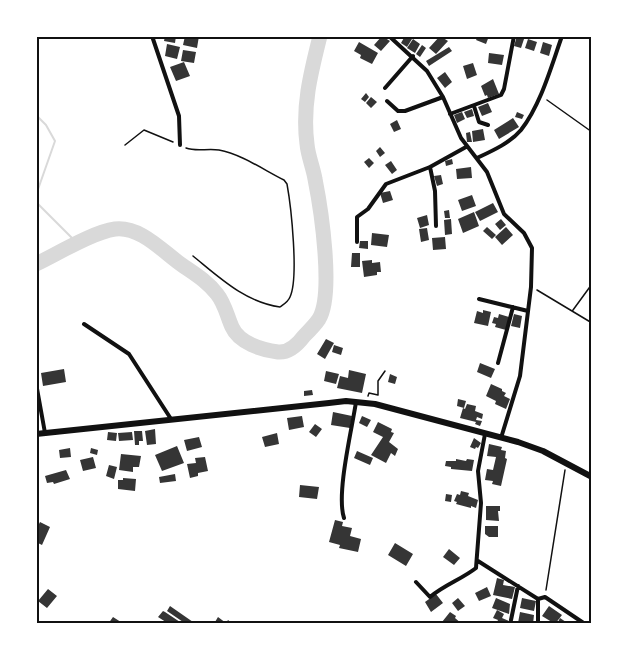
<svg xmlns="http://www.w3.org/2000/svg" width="628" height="660" font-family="Lato,sans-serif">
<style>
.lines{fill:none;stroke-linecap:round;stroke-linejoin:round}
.stream{stroke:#d9d9d9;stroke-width:2}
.river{stroke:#d9d9d9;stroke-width:15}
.building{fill:#353535}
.path{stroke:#111;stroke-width:1.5}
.minor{stroke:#111;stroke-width:4}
.secondary{stroke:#111;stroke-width:6}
.neatline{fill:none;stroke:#111;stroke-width:2}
</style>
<rect width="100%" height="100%" fill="#fff"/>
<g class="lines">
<path class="stream" d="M36 115 46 125 55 141 36 195
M36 202 78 244"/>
<path class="river" d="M36 264C57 254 93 232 115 229 141 226 163 252 182 265 195 274 207 281 217 294 225 304 227 316 232 327 239 343 262 350 278 352 289 353 298 344 304 336 309 331 315 325 319 319 334 294 321 209 315 179 313 167 308 156 307 144 302 106 311 72 320 36"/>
</g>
<path class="building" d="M165 36H176L175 43 164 41Z
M185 36H199L197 48 183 45Z
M382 36 390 41 381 51 374 45Z
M405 36 412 39 407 47 401 43Z
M440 36 448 41 436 54 429 48Z
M478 36H489L486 44 476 40Z
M517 36H525L521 48 514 46Z
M413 39 420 44 415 53 407 48Z
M528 39 537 42 534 51 525 48Z
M359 42 378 53 372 64 360 58 361 55 354 51Z
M543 42 552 45 549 56 540 53Z
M167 44 180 47 177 59 165 56Z
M422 45 426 48 420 57 416 54Z
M449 47 452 51 429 66 426 61Z
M183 50 196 52 194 63 181 61Z
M489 53 504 55 502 65 488 63Z
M184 62 190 76 176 81 170 67Z
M473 63 477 75 467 79 463 66Z
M445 72 452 82 445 88 437 78Z
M493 79 499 94 488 98 487 95 485 96 481 86Z
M366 93 369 97 365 102 361 99Z
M371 97 377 102 371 108 366 103Z
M488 103 492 112 482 116 478 107Z
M472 109 474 116 467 118 464 112Z
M462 112 465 119 457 123 454 115Z
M517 112 524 115 522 119 515 117Z
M513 118 519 127 499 139 494 130Z
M397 120 401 129 394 132 390 124Z
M483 129 485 140 473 142 472 131Z
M470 132 472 142H467L466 133Z
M380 147 385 153 380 157 376 151Z
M369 158 374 163 369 168 364 162Z
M452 159 453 164 446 166 445 161Z
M391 161 397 170 392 174 385 165Z
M471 167 472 178 457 179 456 169Z
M441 175 443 184 437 186 434 176Z
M390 191 393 200 383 203 380 193Z
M472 195 476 206 462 211 458 200Z
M493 203 498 212 480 221 475 212Z
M449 210 450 218H445L444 211Z
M474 212 479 226 463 233 458 219Z
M427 215 429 225 420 228 417 218Z
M451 219 452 234 445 235 444 220Z
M501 219 506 225 500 230 495 224Z
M487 227 496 235 492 239 483 231Z
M506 227 513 235 502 245 495 237Z
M427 228 429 240 421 242 419 229Z
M372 233 389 235 387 247 371 245Z
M445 237 446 249 433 250 432 238Z
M360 241H368V249L359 248Z
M352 253H360V267H351Z
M372 260V263L380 262 381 272H377V275L364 277 362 261Z
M483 310 491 312 488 326 474 323 477 311 483 313Z
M499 314 509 317 506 330 495 327 496 324 492 323 494 317 498 318Z
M514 314 522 316 520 328 511 326Z
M326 339 334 343 325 359 317 354Z
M334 345 343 348 341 355 332 352Z
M480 363 495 369 491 378 477 372Z
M64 369 66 382 43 386 41 373Z
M349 370 366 374 362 393 337 388 340 376 348 378Z
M326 371 339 374 336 384 324 381Z
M390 374 397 377 395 384 388 382Z
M491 384 502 389V391L506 393 504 396 510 399 506 409 495 404 496 401 486 396Z
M312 390 313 395 304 396V391Z
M458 399 466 401 464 408 457 406Z
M467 404 476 406 475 411 483 414 482 419 477 417 476 420 482 421 480 426 475 424 476 422 460 418 463 408 465 409Z
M333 412 352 416 350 428 331 425Z
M302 416 304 427 289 430 287 418Z
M362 416 371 420 367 427 359 423Z
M378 422 392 429 391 432 394 433 389 442 398 449 395 456 391 453 386 463 371 455 383 437 373 432Z
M315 424 322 429 316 437 309 432Z
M155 429 156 444 147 445 145 431Z
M134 431H142L143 441H139V445H135Z
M108 432 117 433 116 441 107 440Z
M132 432 133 440 119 441 118 433Z
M277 433 279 444 265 447 262 437Z
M199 437 202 447 187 451 184 440Z
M474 438 481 443 478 448 476 447 475 449 470 447Z
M489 444 502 447 501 450 506 451 505 458 507 459 501 486 492 484 493 481 485 480 487 469 493 470 496 457 487 456Z
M177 446 184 463 162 471 155 455Z
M70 448 71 457 60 458 59 450Z
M91 448 98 450 97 455 90 453Z
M357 451 373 458 370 465 354 458Z
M121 454 141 456 139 467H133V472L119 470Z
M93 457 96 468 83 471 80 460Z
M205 457 208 471 198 473V476L190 478 187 464 196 463 195 458Z
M456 459 466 461 467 459 474 460 472 471 451 469V467L445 466 446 461H456Z
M109 465 117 467 114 479 106 476Z
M66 470 70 479 54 484 53 482 47 483 45 476Z
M36 474 39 475 37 489H36Z
M175 474 176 481 160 483 159 477Z
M123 478 136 479 135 491 118 489V480H123Z
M300 485 319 487 317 499 299 497Z
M461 491 469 493 468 496 478 500 476 508 471 506V508L456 504 457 502 454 501 457 494 460 495Z
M446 494 452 495 451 502 445 501Z
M486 506H500V511H498L499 521 486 520Z
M335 520 343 522 342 526 352 528 350 536 361 539 358 552 339 548 340 545 329 542Z
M40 522 50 527 42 545 36 542V530Z
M485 526H498V537H489L485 534Z
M395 543 413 554 406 566 388 555Z
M449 549 460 558 454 565 443 557Z
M497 578 504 580 503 585 515 587 512 599 493 595Z
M487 587 491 596 479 601 475 593Z
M48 589 57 596 47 608 38 601Z
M436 594 443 603 431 612 425 602Z
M458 598 465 606 458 611 452 603Z
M496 598 510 604 509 614 492 608Z
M522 598 536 601 534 611 520 608Z
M170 606 193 622 191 624H186L167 611Z
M549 606 562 615 555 624 542 616Z
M497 610 504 614 502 618 509 621 507 624H496L498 620 493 618Z
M163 611 165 612 183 624H169L158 617Z
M450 612 456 616 455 618 462 624 442 622Z
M520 612 534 615 533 624 518 623Z
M113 617 124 624H108Z
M218 617 226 623 228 620 233 624H217L215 622Z
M560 618 569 624H557Z"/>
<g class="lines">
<path class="path" d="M547 100 592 132
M125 145 144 130 173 142
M186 148C197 152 207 148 219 150 241 154 264 170 284 180L287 184C291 206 299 278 290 297 288 302 284 304 280 307 245 302 220 278 193 256
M36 173H37
M537 290 592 323
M573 310 592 284
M368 396 369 393 378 395V381L385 371
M546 590 565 470"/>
<path class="minor" d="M152 36 179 116 180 145
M389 36 427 71 443 97 461 138 487 172 504 214 524 233 532 248 531 287 520 376 501 438
M385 88 413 56
M387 101 398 111H405L443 97
M474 106 479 122 488 125
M450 114 501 95 504 89 514 36
M477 158C492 151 510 143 521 130 541 104 551 67 562 36
M430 167 435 191 436 226
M357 242V217L368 209 386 184 430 167 466 147
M479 299 528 311
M84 324 129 354 171 419
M498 363 513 307
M36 383 45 433
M344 518C336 494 352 429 356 402
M478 561 538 599 545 597 585 624
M416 582 430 597C444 585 462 579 476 568L481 503 478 471 485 434
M538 599V624
M511 620 518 586"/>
<path class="secondary" d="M36 434 329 403 346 401 375 404 518 442 543 451 592 477"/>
</g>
<rect width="628" height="660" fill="none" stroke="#ffffff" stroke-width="75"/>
<rect x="38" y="38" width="552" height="584" class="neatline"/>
</svg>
